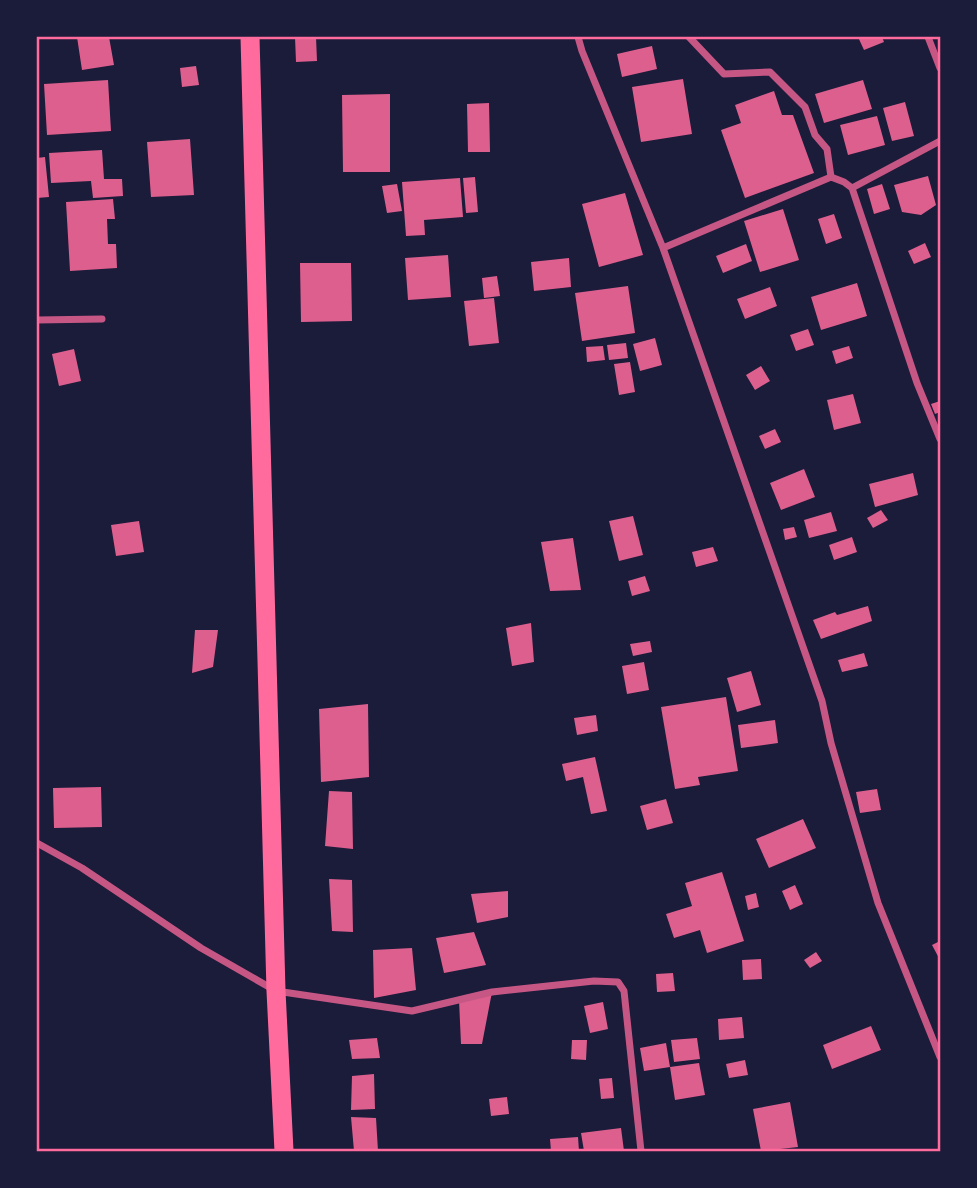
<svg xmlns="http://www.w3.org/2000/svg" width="977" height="1188" font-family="'Alegreya Sans',sans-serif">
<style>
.building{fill:#dd5f8e}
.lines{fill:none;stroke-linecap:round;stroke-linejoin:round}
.minor{stroke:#c65784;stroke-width:7}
.trunk{stroke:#ff6b9d;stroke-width:19}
.neatline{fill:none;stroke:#ff6b9d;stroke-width:2.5}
</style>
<rect width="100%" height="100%" fill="#1b1b3a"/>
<path class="building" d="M77 37H109L114 65 82 70Z
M295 37H316L317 61 296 62Z
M858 37H882L884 42 864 50Z
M652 46 657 69 622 77 617 54Z
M196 66 199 85 182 87 180 68Z
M683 79 692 134 641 142 632 87Z
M108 80 111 131 47 135 44 84Z
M863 80 872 109 824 123 815 94Z
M774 91 782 115H793L814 173 745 198 721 130 741 123 735 105Z
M390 94V172H343L342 95Z
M905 102 914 136 892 141 883 108Z
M489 103 490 152H468L467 104Z
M877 116 885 145 848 155 840 125Z
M190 139 194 195 151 197 147 142Z
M102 150 104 179H122L123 196 93 198 91 181 51 183 49 153Z
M45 157 49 197 37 198V158Z
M928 176 936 205 921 215 902 212 894 185Z
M475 177 478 212 466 213 463 178Z
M460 178 463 217 424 220 425 235 406 236 402 182Z
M397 184 402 211 387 213 382 186Z
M882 184 890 209 874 214 867 189Z
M625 193 643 255 599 267 582 204Z
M113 199 115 219H107L108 244H116L117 268 70 271 66 202Z
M783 209 799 260 760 272 744 221Z
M834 214 842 238 826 244 818 219Z
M925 243 931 257 914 264 908 251Z
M746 244 752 261 723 273 716 256Z
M448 255 451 297 408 300 405 258Z
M569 258 571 287 534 291 531 262Z
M300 263H351L352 321 301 322Z
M497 276 500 296 484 298 482 278Z
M857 283 867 316 821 330 811 297Z
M628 286 635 333 582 341 575 293Z
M770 287 777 306 745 319 737 299Z
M494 298 499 343 469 346 464 301Z
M808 329 814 345 796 351 790 335Z
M655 338 662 365 640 371 633 344Z
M626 343 628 358 609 360 607 345Z
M603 346 605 360 587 362 586 347Z
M849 346 853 358 836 364 832 351Z
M74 349 81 381 59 386 52 354Z
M630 362 635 392 619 395 614 364Z
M761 366 770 381 755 390 746 375Z
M853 394 861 423 834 430 827 400Z
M940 401V412L935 414 931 404Z
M775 429 781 442 765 449 759 436Z
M804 469 815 497 781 510 770 483Z
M913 473 918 495 875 507 869 484Z
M881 510 888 520 873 528 867 518Z
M831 512 837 531 809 538 804 520Z
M633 516 643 555 619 561 609 521Z
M139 521 144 552 116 556 111 525Z
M794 527 797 537 785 540 783 529Z
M852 537 857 552 834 560 829 545Z
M573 538 581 590 550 591 541 542Z
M713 547 718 561 696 567 692 552Z
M645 576 650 591 632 596 628 581Z
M868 606 872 621 821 639 813 620 835 612 837 615Z
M531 623 534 662 512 666 506 628Z
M195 630H218L213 667 192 673Z
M650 641 652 652 633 656 630 644Z
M864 653 868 666 842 672 838 660Z
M644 662 649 690 627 694 622 666Z
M751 671 761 705 737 712 727 678Z
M726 697 738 771 698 777 700 785 675 789 661 707Z
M368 704 369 777 321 782 319 709Z
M596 715 598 731 577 735 574 718Z
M775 720 778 743 741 748 738 725Z
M595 757 607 811 591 814 583 777 566 781 562 764Z
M101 787 102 827 54 828 53 788Z
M877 789 881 810 860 813 856 792Z
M329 791 352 792 353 849 325 846Z
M666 799 673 823 647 830 640 806Z
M803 819 816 848 769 868 756 839Z
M722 872 744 941 707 953 700 930 674 938 666 914 692 906 685 883Z
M329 879 352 880 353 932 332 931Z
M795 885 803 904 790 910 782 891Z
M508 891V917L477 923 471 894Z
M756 893 759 907 748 910 745 896Z
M474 932 486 965 444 973 436 938Z
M940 941V960L932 945Z
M412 948 416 990 374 998 373 950Z
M816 952 822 961 810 968 804 960Z
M761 959 762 979 743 980 742 960Z
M673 973 675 991 657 992 656 974Z
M492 992 482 1044H461L459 1000Z
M603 1002 608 1029 590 1033 584 1006Z
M742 1017 744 1038 719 1040 718 1019Z
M871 1026 881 1050 832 1069 823 1045Z
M377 1038 380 1058 352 1059 349 1040Z
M697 1038 700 1059 674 1062 671 1040Z
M572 1040H587L586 1060 571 1059Z
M666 1043 670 1067 644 1071 640 1048Z
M745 1060 748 1075 729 1078 726 1064Z
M699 1063 705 1095 675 1100 670 1067Z
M374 1074 375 1109 351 1110 352 1076Z
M612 1078 614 1098 601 1099 599 1079Z
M507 1097 509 1114 491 1116 489 1099Z
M790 1102 798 1147 761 1151 753 1109Z
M351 1117 376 1118 378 1151H354Z
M621 1128 624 1151H584L581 1133Z
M578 1137 579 1151H551L550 1139Z"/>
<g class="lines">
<path class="minor" d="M578 37 582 51 663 248 822 701 831 743 878 903 940 1057
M689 37 724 74 770 72 805 107 815 135 827 149 831 177 844 182 852 188 917 383 940 439
M928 37 940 68
M852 188 940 141
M663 248 831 177
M37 320 102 319
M37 843 82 868 201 948 276 991 412 1011 492 992 594 981 618 982 624 991 641 1151"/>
<path class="trunk" d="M250 37 276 991 284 1151"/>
</g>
<rect width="977" height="1188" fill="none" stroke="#1b1b3a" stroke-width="77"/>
<rect x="38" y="38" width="901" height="1112" class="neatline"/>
</svg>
